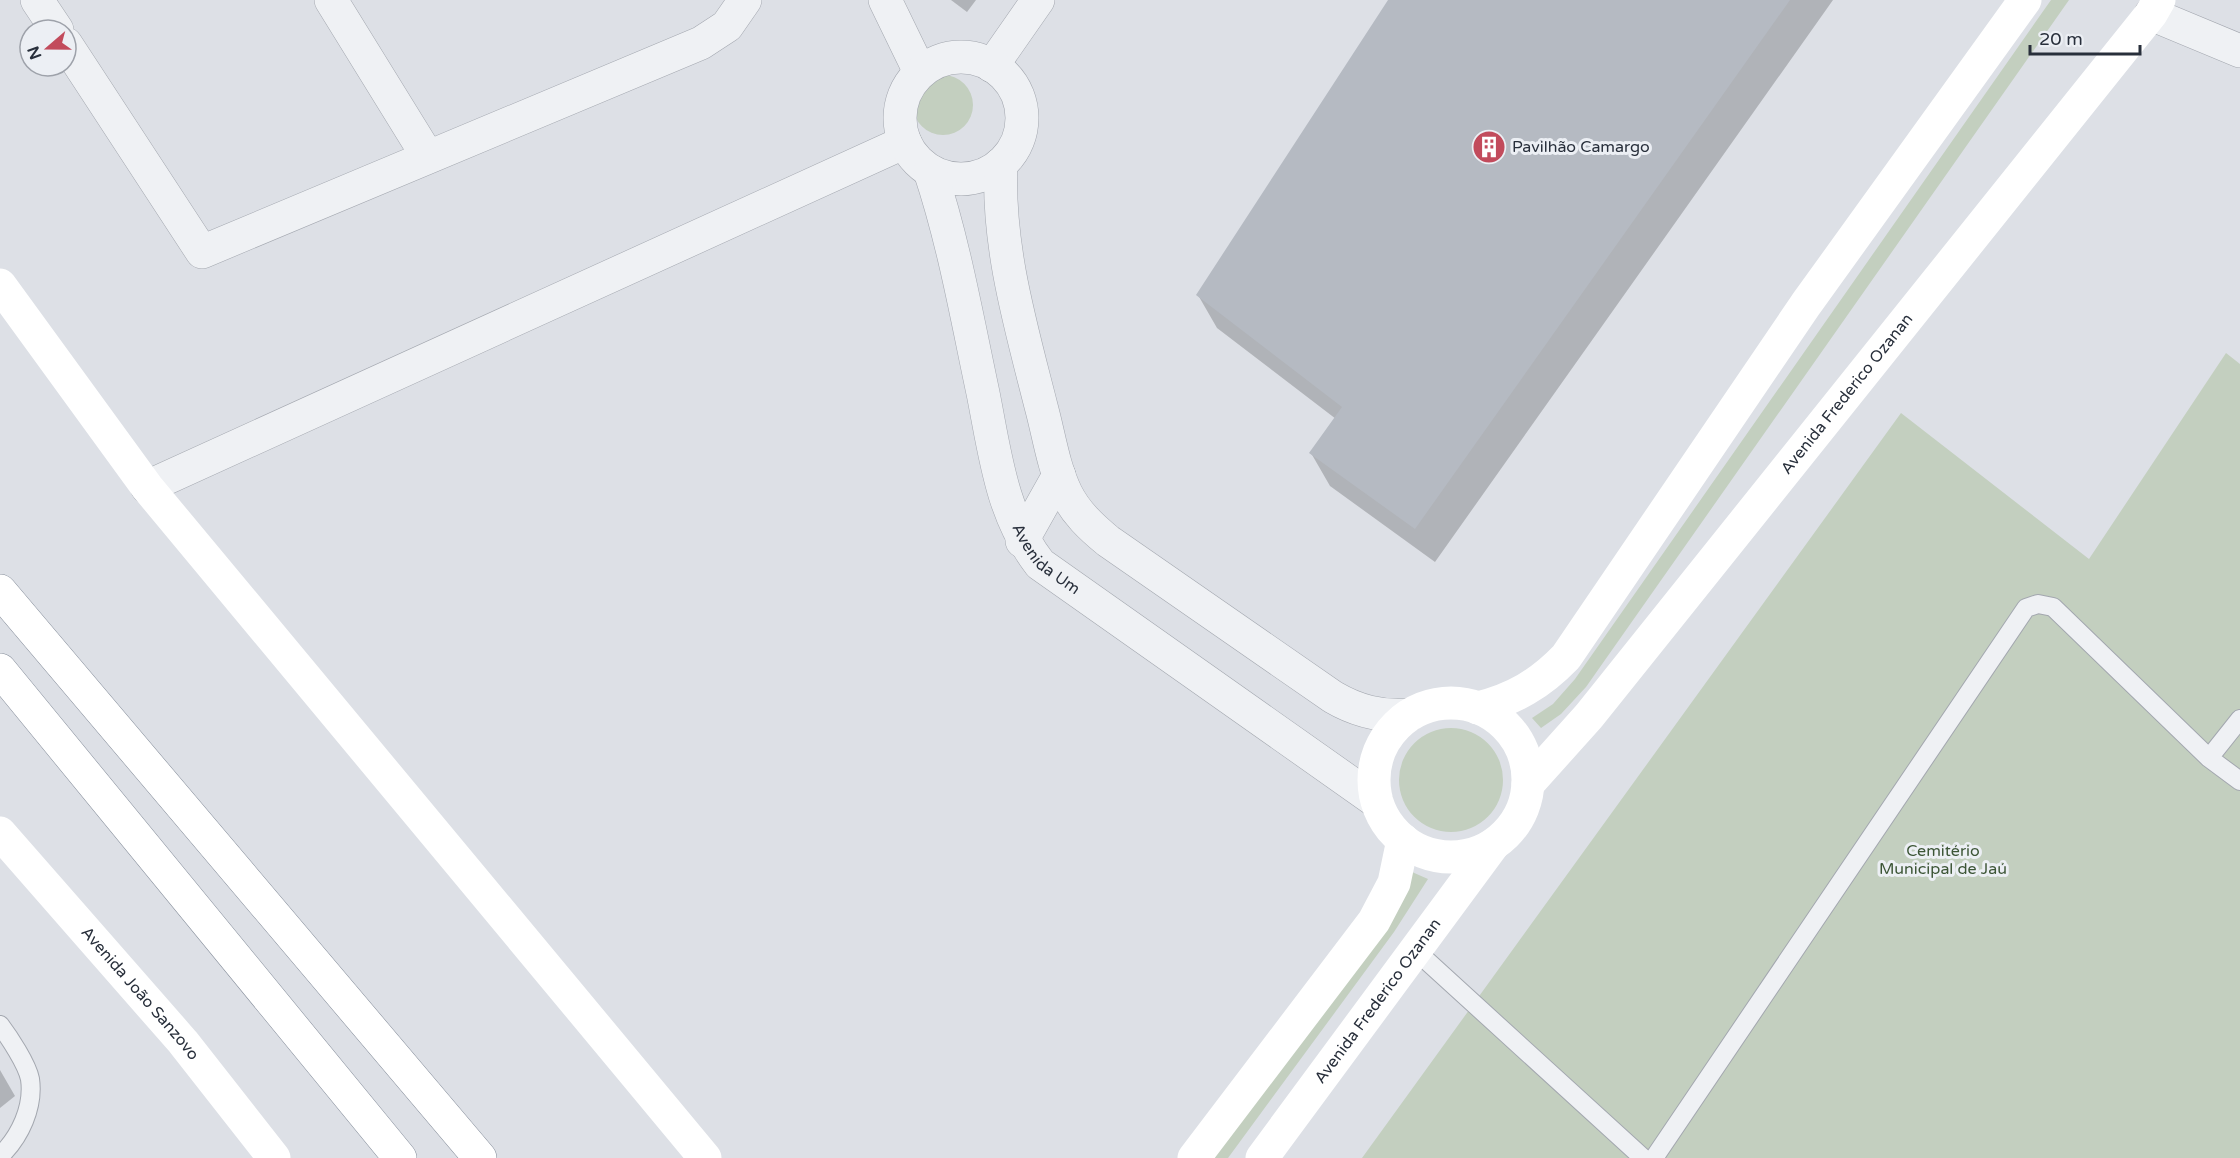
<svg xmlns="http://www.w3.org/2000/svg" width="2240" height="1158" font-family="'Varela Round',sans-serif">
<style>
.green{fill:#c3cfbf}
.shadow{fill:#0003}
.building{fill:#b5bac2}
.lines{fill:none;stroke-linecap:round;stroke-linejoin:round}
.service-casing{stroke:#a3a7af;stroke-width:20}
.minor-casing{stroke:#a3a7af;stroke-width:34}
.tertiary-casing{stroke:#a3a7af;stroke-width:34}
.motorway-casing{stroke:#868e9b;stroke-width:34}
.service{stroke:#eff1f4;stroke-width:18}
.minor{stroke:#eff1f4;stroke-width:33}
.tertiary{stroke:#eff1f4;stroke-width:33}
.secondary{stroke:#fff;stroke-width:33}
.motorway{stroke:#fff;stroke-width:33}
.labels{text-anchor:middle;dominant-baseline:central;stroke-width:6;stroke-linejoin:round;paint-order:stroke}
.poi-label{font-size:16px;fill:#282f3b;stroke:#eceff4;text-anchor:start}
.street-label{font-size:16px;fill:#282f3b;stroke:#eceff4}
.park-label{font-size:16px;fill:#3c5536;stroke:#eceff4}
</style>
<rect width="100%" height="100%" fill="#dde0e6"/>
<path class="green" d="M2051 0H2069L1586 687 1561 714 1541 728 1532 718 1553 704 1575 679Z
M913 105a30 30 0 1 1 60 0a30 30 0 1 1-60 0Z
M2226 353 2240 364V1158H1362L1901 413 2089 559Z
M1399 780a52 52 0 1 1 104 0a52 52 0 1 1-104 0Z
M1412 872 1428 879 1394 932 1228 1158H1208Z"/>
<path class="shadow" d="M951 0H976L967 12Z
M1390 0H1833L1435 562 1330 486 1311 453 1336 419 1217 328 1198 295Z
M0 1070 15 1096 0 1108Z"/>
<path class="building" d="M1388 0H1790L1415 529 1309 453 1342 407 1196 295Z"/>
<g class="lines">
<defs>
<path id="service" d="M2209 758 2240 719
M1415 950 1643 1158
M0 1025C9 1037 27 1064 30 1079 34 1107 20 1137 0 1156
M1654 1158 2026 608 2038 604 2053 607 2209 758 2240 781"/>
<path id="minor" d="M37 0 57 30
M331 0 428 157
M2151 14 2240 51
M66 44 202 252 701 43 727 26 745 0
M992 66 1038 0
M147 487 905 142"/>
<g id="tertiary">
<path d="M885 0 920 72"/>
<circle cx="961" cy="118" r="61"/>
<path d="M1001 164C997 246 1021 327 1041 406 1049 435 1053 466 1066 493 1076 513 1091 527 1108 541L1333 697C1357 711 1380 717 1408 715"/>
<path id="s1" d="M930 171C954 243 967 318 983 393 995 453 1001 514 1040 564L1376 801"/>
<path d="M1022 541 1059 475"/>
</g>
<path id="motorway" d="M0 591 480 1158
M0 670 400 1158"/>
</defs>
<use href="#service" class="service-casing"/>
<use href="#minor" class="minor-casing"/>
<use href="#tertiary" class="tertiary-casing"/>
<use href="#motorway" class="motorway-casing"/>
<use href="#service" class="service"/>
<use href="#minor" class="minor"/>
<use href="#tertiary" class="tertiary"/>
<g class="secondary">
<path d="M0 285 147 487 705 1158"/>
<circle cx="1451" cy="780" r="77"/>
<path d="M1478 708C1514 699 1540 684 1566 657L1806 304 2025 0"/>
<path id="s2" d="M1528 784 1589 716 2151 14 2159 0"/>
<path id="s3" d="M0 833 183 1042 274 1158"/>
<path d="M1194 1158 1374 921 1394 883 1403 840"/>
<path id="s4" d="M1262 1158 1493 845"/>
</g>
<use href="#motorway" class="motorway"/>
</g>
<defs>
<symbol id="building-disc" viewBox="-11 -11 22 22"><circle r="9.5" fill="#c24b5c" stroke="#eceff4"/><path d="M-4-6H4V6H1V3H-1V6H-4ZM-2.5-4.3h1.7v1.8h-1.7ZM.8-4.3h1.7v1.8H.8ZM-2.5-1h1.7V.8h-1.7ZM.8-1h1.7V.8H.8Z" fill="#fff"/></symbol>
</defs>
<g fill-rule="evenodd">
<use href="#building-disc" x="1470" y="128" width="38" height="38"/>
</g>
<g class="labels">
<g class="poi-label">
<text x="1512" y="147">Pavilhão Camargo</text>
</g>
<g class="street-label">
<text stroke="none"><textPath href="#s2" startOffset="504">Avenida Frederico Ozanan</textPath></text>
<text stroke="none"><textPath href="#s1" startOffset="411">Avenida Um</textPath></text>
<text stroke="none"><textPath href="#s3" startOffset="213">Avenida João Sanzovo</textPath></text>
<text stroke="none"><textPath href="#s4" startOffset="195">Avenida Frederico Ozanan</textPath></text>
</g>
<g class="park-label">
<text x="1943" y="851">Cemitério<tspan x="1943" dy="18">Municipal de Jaú</tspan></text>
</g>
</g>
<g transform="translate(48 48) rotate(250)"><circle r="28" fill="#eceff4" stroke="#9ea2aa" stroke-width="1.5"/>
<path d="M0-4.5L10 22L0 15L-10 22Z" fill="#c24b5c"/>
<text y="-9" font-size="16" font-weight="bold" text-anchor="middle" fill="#282f3b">N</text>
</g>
<path d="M2030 45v9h110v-9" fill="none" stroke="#282f3b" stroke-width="3"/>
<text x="2039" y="45" font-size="18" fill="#282f3b" stroke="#eceff4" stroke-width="4.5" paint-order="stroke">20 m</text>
</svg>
